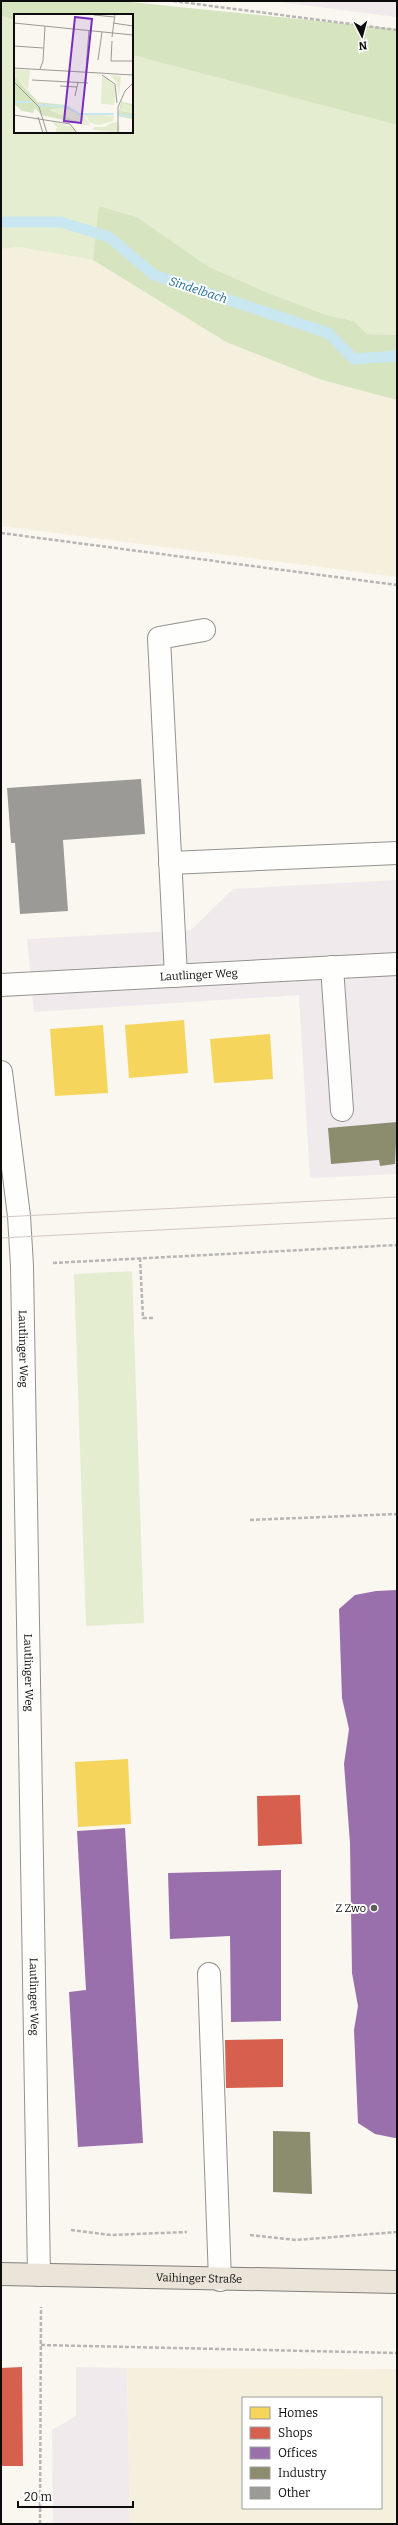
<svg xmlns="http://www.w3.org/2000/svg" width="398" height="2525" font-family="Bitter,serif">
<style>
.industrial{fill:#f0eaed}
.farmland{fill:#f5f0dd;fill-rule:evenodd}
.green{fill:#e5edd1}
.forest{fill:#d6e4c0}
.homes{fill:#f6d55c}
.shops{fill:#d6604d}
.offices{fill:#9970ab}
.industry{fill:#8c8c6e}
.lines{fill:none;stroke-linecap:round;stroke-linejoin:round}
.stream{stroke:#c9e7f1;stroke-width:11}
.building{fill:#9c9a96}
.minor-casing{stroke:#93928f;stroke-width:24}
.major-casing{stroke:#807f7c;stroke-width:24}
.path{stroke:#b7b6b5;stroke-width:2.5;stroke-dasharray:4 2;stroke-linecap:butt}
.minor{stroke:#fefefd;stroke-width:22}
.major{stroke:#eae4d9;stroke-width:22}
.tram{stroke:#d4c6c6;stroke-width:1}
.poi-dot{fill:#5f5e5c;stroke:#fff;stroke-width:1.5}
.labels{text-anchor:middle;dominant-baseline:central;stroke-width:4;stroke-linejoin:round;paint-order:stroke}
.street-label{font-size:11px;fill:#0c0c0c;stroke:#fff}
.poi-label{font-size:11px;fill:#0c0c0c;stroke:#fff;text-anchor:end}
.water-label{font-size:12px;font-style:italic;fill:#206b93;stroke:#fff}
.inset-river{fill:none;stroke:#c9e7f1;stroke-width:2}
.inset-road{fill:none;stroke:#9a9995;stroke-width:1}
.view{fill:#7b2cbf;fill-opacity:0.15;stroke:#7b2cbf;stroke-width:2}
.inset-edge{fill:none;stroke:#0c0c0c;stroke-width:2}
</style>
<rect width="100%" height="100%" fill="#f9f7f0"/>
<path class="industrial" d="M271 1H397V17Z
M397 880V1174L310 1178 299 995 34 1012 27 939 191 930 233 889Z
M76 2367 127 2368 130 2524H53L52 2430 76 2416Z"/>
<path class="farmland" d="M19 247 93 260 226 342 322 380 397 400V577L1 526V249Z
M127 2368 397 2369V2524H130ZM243 2398H381V2508H243Z"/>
<path class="green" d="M1 16 15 20V132H132V55L397 125V335L367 334 354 321 330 316 273 295 209 267 137 217 100 206 93 260 19 247 1 249Z
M132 1271 144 1623 86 1626 74 1274Z"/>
<path class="forest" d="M1 1H120L397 29V125L132 55V15H15V20L1 16Z
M99 206 137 217 209 267 273 295 330 316 354 321 367 334 397 335V400L322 380 226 342 93 260Z"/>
<path class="homes" d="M184 1020 188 1073 129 1078 125 1025Z
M103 1025 108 1093 55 1096 50 1029Z
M270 1034 273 1079 214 1083 210 1039Z
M128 1759 131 1824 78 1827 75 1762Z"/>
<path class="shops" d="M300 1795 302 1844 258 1846 257 1796Z
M283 2039V2087L226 2088 225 2040Z
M22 2367 23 2466H1V2368Z"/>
<path class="offices" d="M397 1590V2138H395L375 2134 358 2123 354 2030 358 2006 352 1973 350 1843 344 1764 349 1729 342 1698 339 1609 355 1595 376 1591Z
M125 1828 143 2143 78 2147 69 1992 86 1990 77 1831Z
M281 1870V2021L231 2022 230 1936 170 1939 168 1873Z"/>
<path class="industry" d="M397 1122 395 1164 380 1166 379 1160 331 1164 328 1128Z
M273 2131 310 2132 312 2194 273 2192Z"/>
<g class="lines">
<path class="stream" d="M1 222H61L109 237 154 275 328 333 354 359 397 356"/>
</g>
<path class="building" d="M141 779 145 834 63 840 68 911 20 914 15 843H11L7 788Z"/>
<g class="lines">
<defs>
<g id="minor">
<path d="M170 863 397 853"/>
<path d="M332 967 342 1110"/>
<path d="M176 976 159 638 204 630"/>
<path id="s1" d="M1 985 397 964"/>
<path id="s2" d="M1 1072 19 1216 22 1266 39 2275"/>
<path d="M209 1974 220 2280"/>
</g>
<g id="major">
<path id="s3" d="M1 2274 397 2282"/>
</g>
</defs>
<use href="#minor" class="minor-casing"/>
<use href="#major" class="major-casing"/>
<path class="path" d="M173 1 397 30
M1 533 397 585
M140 1258 143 1318H153
M53 1263 397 1245
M250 1520 397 1514
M71 2230 111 2235 187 2232
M250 2235 296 2240 397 2232
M41 2345 397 2353
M40 2524 41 2307"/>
<use href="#minor" class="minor"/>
<use href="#major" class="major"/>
<path class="tram" d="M1 1217 397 1197
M1 1238 397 1218"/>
</g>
<circle class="poi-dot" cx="374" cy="1908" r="4"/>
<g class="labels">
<g class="street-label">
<text stroke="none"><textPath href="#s1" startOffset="198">Lautlinger Weg</textPath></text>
<text stroke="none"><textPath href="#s2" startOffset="278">Lautlinger Weg</textPath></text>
<text stroke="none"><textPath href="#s2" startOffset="602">Lautlinger Weg</textPath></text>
<text stroke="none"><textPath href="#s2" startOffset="926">Lautlinger Weg</textPath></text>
<text stroke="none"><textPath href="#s3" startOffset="198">Vaihinger Straße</textPath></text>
</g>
<g class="poi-label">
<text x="366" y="1908">Z Zwo</text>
</g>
<g class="water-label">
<text transform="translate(198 290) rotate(18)">Sindelbach</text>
</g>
</g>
<g transform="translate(14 14)">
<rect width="119" height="119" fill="#f9f7f0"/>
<path d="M0 55 16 56 14 75 2 65ZM84 61 94 65 100 71 102 80 100 91 87 90 88 63ZM96 61 107 62 105 83 103 69ZM109 89 119 93V99L106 97ZM48 93 62 100 71 99 72 105 77 111 35 96ZM72 101H89L100 102 99 107 84 111 75 108ZM38 108 58 113 62 119H41L43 113ZM105 108 106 119 79 116 80 113H91L97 109Z" fill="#e5edd1"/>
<path d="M0 62 24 88 51 91 64 98 63 100 48 93 35 96 77 112 27 101 21 94 19 99 8 97 0 90ZM108 84V88L119 90V93L109 89 106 97 119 99 118 105 104 102Z" fill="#d6e4c0"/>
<path class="inset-river" d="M0 88H17M24 91 54 93 65 100H100M104 101 119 102"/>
<path class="inset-road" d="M80 1 100 3M0 9 119 21M99 9 119 12M98 23 101 0M98 27 97 47H119M0 32 29 34M84 46 88 18M0 54 119 61M26 55 29 47 31 12M88 61 101 70 103 89M18 66 74 69M0 68 25 93 33 119M71 69 75 16M46 72 63 73M61 82 64 68M0 101 56 110 63 119M24 103 29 119M104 119V93L111 77 119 69"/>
<path class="view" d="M61 3 78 5 67 109 50 107Z"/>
<rect width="119" height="119" class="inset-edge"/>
</g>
<rect width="398" height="2525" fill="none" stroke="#0c0c0c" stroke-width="4"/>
<rect x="242" y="2397" width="140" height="112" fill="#ffffff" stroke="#9e9e9e"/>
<rect x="250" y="2407" width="20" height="12" fill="#f6d55c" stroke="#9e9e9e"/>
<text x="278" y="2417" font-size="12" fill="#0c0c0c">Homes</text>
<rect x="250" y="2427" width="20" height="12" fill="#d6604d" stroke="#9e9e9e"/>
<text x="278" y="2437" font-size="12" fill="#0c0c0c">Shops</text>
<rect x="250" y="2447" width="20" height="12" fill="#9970ab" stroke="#9e9e9e"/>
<text x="278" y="2457" font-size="12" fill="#0c0c0c">Offices</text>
<rect x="250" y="2467" width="20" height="12" fill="#8c8c6e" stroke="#9e9e9e"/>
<text x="278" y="2477" font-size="12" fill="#0c0c0c">Industry</text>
<rect x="250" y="2487" width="20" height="12" fill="#9c9a96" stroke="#9e9e9e"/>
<text x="278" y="2497" font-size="12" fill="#0c0c0c">Other</text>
<g transform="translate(362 36) rotate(174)" stroke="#ffffff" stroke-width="3" paint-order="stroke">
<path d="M0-3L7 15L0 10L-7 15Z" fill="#0c0c0c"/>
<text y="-6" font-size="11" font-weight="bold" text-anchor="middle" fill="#0c0c0c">N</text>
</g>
<path d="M18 2501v6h115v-6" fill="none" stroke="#0c0c0c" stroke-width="2"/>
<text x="24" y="2501" font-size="12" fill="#0c0c0c" stroke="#ffffff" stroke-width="3" paint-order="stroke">20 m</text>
</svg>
